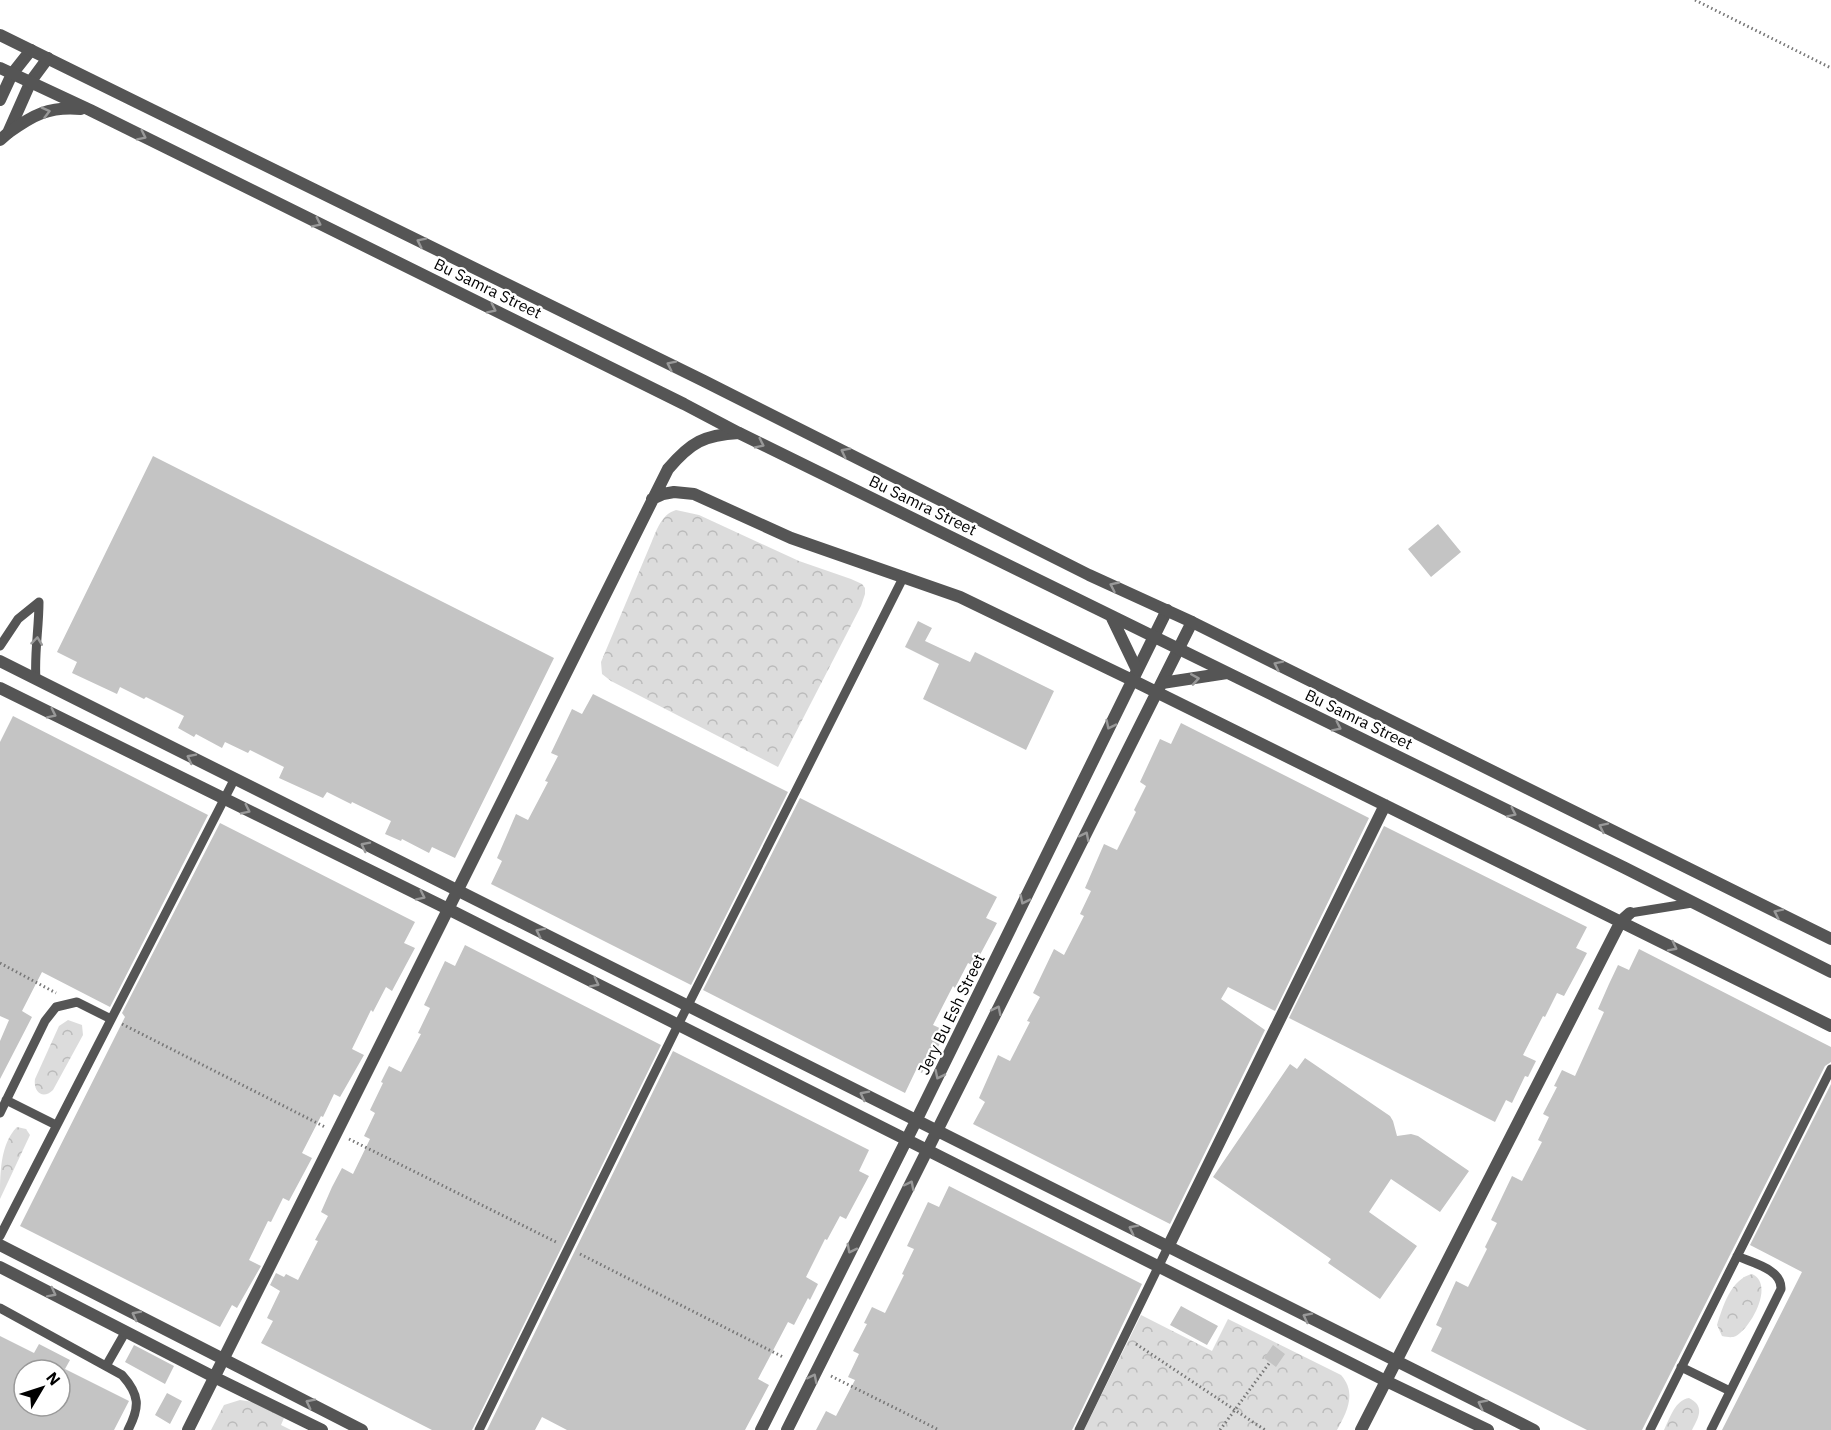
<svg xmlns="http://www.w3.org/2000/svg" width="1831" height="1430" font-family="'IBM Plex Sans',sans-serif">
<style>
.park{fill:url(#park-crowns)}
.building{fill:#c4c4c4;fill-rule:evenodd}
.lines{fill:none;stroke-linecap:round;stroke-linejoin:round}
.path{stroke:#777;stroke-width:3;stroke-dasharray:1.5 3;stroke-linecap:butt}
.service{stroke:#555;stroke-width:9}
.minor{stroke:#555;stroke-width:12}
.tertiary{stroke:#555;stroke-width:12}
.oneway{stroke:#999}
.labels{text-anchor:middle;dominant-baseline:central;stroke-width:4.5;stroke-linejoin:round;paint-order:stroke}
.street-label{font-size:16px;fill:#000;stroke:#fff}
</style>
<defs>
<pattern id="park-crowns" width="20" height="18" patternUnits="userSpaceOnUse" patternTransform="scale(1.5)"><rect width="20" height="18" fill="#dcdcdc"/><path d="M2 6a3 3 0 1 1 6 0M12 15a3 3 0 1 1 6 0" fill="none" stroke="#bbb"/></pattern>
</defs>
<rect width="100%" height="100%" fill="#fff"/>
<path class="park" d="M676 510 699 515 799 561 851 579 862 584 865 588V594L861 606 778 767 611 681 602 674 601 662 652 541C657 529 662 514 676 510Z
M68 1020 82 1025 83 1035 53 1090C43 1100 33 1092 35 1079L59 1026Z
M17 1127 26 1129 30 1135 0 1199C0 1174 0 1144 17 1127Z
M1752 1274C1775 1284 1751 1328 1736 1336 1732 1338 1727 1337 1722 1336L1717 1325C1723 1306 1731 1279 1752 1274Z
M1141 1315 1212 1351 1228 1319 1341 1375C1357 1393 1347 1412 1337 1430H1084Z
M1689 1398C1705 1406 1699 1417 1692 1430H1664C1670 1418 1675 1400 1689 1398Z
M240 1400 253 1402 284 1418 281 1425 291 1430H211L224 1405Z"/>
<path class="building" d="M153 456 554 658 455 858 432 847 429 853 402 839 401 841 385 834 391 821 352 802 351 804 327 792 323 798 279 778 284 767 250 750 248 753 225 742 222 748 196 734 194 737 178 728 184 716 146 697 144 699 120 687 117 694 72 673 77 662 57 652Z
M1438 524 1461 552 1431 577 1408 549Z
M918 621 932 628 925 641 970 662 975 652 1054 691 1026 750 923 699 939 664 905 647Z
M593 694 788 792 691 985 491 884 502 861 497 858 516 814 528 820 548 782 545 781 558 756 551 753 572 709 582 714Z
M13 716 208 815 110 1007 42 972 22 1011 32 1017 0 1079V1041L9 1020 0 1016V742Z
M1181 723 1369 818 1275 1011 1228 987 1221 999 1265 1030 1170 1224 973 1124 985 1102 979 1098 998 1055 1010 1061 1030 1022 1027 1021 1040 997 1033 993 1054 949 1064 955 1084 916 1080 914 1091 891 1085 888 1104 844 1117 850 1136 812 1134 810 1146 786 1140 782 1160 739 1171 744Z
M800 798 997 897 986 918 997 923 974 966 968 963 955 988 953 986 933 1025 946 1031 938 1047 935 1046 922 1073 916 1070 905 1093 703 990Z
M220 823 415 922 404 943 415 948 392 991 386 987 373 1012 371 1010 352 1049 364 1055 340 1097 334 1094 323 1117 321 1116 302 1153 312 1158 289 1201 283 1198 271 1222 268 1221 249 1260 261 1266 237 1308 232 1305 220 1327 20 1226 125 1017 122 1013Z
M1384 826 1587 927 1576 948 1587 953 1577 972 1564 996 1557 993 1545 1017 1543 1016 1523 1055 1536 1061 1528 1077 1525 1076 1512 1103 1506 1100 1495 1122 1289 1018Z
M465 945 661 1045 472 1430H432L261 1343 273 1321 267 1318 280 1291 270 1285 276 1273 284 1277 286 1274 298 1280 318 1241 315 1240 328 1216 321 1212 332 1187 342 1168 353 1174 370 1139 364 1136 375 1113 370 1110 383 1083 381 1082 389 1066 401 1072 421 1034 418 1033 430 1008 424 1005 445 961 455 966Z
M1639 949 1831 1047V1062L1825 1066 1642 1430H1587L1431 1351 1442 1328 1436 1325 1456 1281 1468 1287 1487 1249 1485 1247 1497 1223 1491 1220 1512 1176 1522 1181 1542 1142 1538 1140 1549 1117 1543 1114 1557 1087 1554 1086 1562 1070 1575 1076 1604 1012 1598 1009 1609 984 1618 965 1629 970Z
M673 1051 869 1150 859 1171 869 1176 846 1219 840 1216 827 1240 825 1239 806 1277 818 1284 810 1300 808 1298 794 1325 788 1322 758 1379 769 1385 745 1430H567L542 1417 535 1430H487Z
M1305 1058 1390 1116 1393 1121 1397 1136 1411 1134 1418 1136 1469 1171 1440 1212 1391 1179 1369 1212 1417 1246 1380 1299 1328 1263 1331 1259 1213 1177 1290 1064 1297 1069Z
M1831 1084V1430H1722L1802 1272 1750 1245Z
M949 1186 1142 1284 1072 1430H816L826 1411 836 1416 855 1380 848 1377 859 1354 853 1351 867 1324 864 1323 872 1307 885 1313 904 1275 902 1274 914 1249 907 1246 928 1202 939 1207Z
M1181 1306 1218 1326 1207 1345 1170 1325Z
M0 1336 34 1353 39 1344 70 1360 65 1369 129 1401 114 1430H0ZM24 1370H60V1406H24Z
M134 1345 174 1366 165 1384 125 1362Z
M1273 1345 1285 1354 1276 1367 1264 1358Z
M167 1393 182 1401 170 1424 155 1415Z"/>
<g class="lines">
<path class="path" d="M1695 0 1831 68
M0 963 56 993
M122 1024 325 1127
M349 1139 558 1243
M580 1254 783 1357
M1136 1344 1265 1430
M831 1376 939 1430
M1220 1430 1270 1362"/>
<path class="service" d="M0 646 18 619 39 602
M36 680C34 654 39 628 39 602
M1630 913 1692 903
M6 1100 56 1125
M0 1113 45 1021 56 1007 77 1002 111 1019
M0 1236 234 780
M0 1308 122 1375C140 1395 140 1407 128 1430
M106 1366 126 1331
M1681 1367 1730 1391
M479 1430 678 1025 904 576
M1079 1430 1168 1247
M1650 1430 1831 1069
M1711 1430 1781 1289C1782 1269 1752 1263 1737 1256"/>
<path class="minor" d="M0 100 12 74 31 50
M0 140 8 133 31 81 48 58
M652 499 663 494 674 492 694 494 791 538 960 597 1132 680 1831 1026
M0 661 1534 1430
M0 688 448 909 1386 1381 1488 1430
M0 1245 362 1430
M1168 1247 1385 805
M0 1267 214 1377 322 1430
M188 1430 668 469C691 442 704 435 739 433
M761 1430 916 1121 1167 610
M787 1430 1192 622
M1361 1430 1621 921 1630 913"/>
<path class="tertiary" d="M0 35 704 381 1089 575 1192 622 1831 939
M0 68 90 110 684 404 739 433 1625 868 1831 972
M8 133C33 115 49 106 81 109
M1111 616 1137 670
M1162 683 1227 673"/>
</g>
<defs><path id="oneway-chevron" d="M-2-3.5L2.5 0L-2 3.5" fill="none" stroke-width="1.6" stroke-linecap="round" stroke-linejoin="round" transform="scale(1.5)"/></defs>
<g class="oneway">
<use href="#oneway-chevron" transform="translate(46 112) rotate(-15)"/>
<use href="#oneway-chevron" transform="translate(142 136) rotate(26)"/>
<use href="#oneway-chevron" transform="translate(317 223) rotate(26)"/>
<use href="#oneway-chevron" transform="translate(421 242) rotate(-154)"/>
<use href="#oneway-chevron" transform="translate(492 309) rotate(26)"/>
<use href="#oneway-chevron" transform="translate(671 365) rotate(-154)"/>
<use href="#oneway-chevron" transform="translate(760 444) rotate(26)"/>
<use href="#oneway-chevron" transform="translate(845 452) rotate(-153)"/>
<use href="#oneway-chevron" transform="translate(1114 586) rotate(-155)"/>
<use href="#oneway-chevron" transform="translate(37 641) rotate(-83)"/>
<use href="#oneway-chevron" transform="translate(1278 665) rotate(-154)"/>
<use href="#oneway-chevron" transform="translate(1195 679) rotate(-9)"/>
<use href="#oneway-chevron" transform="translate(52 714) rotate(26)"/>
<use href="#oneway-chevron" transform="translate(1110 725) rotate(116)"/>
<use href="#oneway-chevron" transform="translate(1337 727) rotate(26)"/>
<use href="#oneway-chevron" transform="translate(191 758) rotate(-153)"/>
<use href="#oneway-chevron" transform="translate(246 810) rotate(26)"/>
<use href="#oneway-chevron" transform="translate(1512 813) rotate(26)"/>
<use href="#oneway-chevron" transform="translate(1603 827) rotate(-154)"/>
<use href="#oneway-chevron" transform="translate(1085 836) rotate(-63)"/>
<use href="#oneway-chevron" transform="translate(365 846) rotate(-153)"/>
<use href="#oneway-chevron" transform="translate(421 896) rotate(26)"/>
<use href="#oneway-chevron" transform="translate(1024 900) rotate(116)"/>
<use href="#oneway-chevron" transform="translate(1778 913) rotate(-154)"/>
<use href="#oneway-chevron" transform="translate(540 932) rotate(-154)"/>
<use href="#oneway-chevron" transform="translate(1673 947) rotate(27)"/>
<use href="#oneway-chevron" transform="translate(595 983) rotate(27)"/>
<use href="#oneway-chevron" transform="translate(997 1010) rotate(-63)"/>
<use href="#oneway-chevron" transform="translate(939 1075) rotate(116)"/>
<use href="#oneway-chevron" transform="translate(864 1095) rotate(-153)"/>
<use href="#oneway-chevron" transform="translate(910 1185) rotate(-63)"/>
<use href="#oneway-chevron" transform="translate(1133 1229) rotate(-153)"/>
<use href="#oneway-chevron" transform="translate(851 1249) rotate(117)"/>
<use href="#oneway-chevron" transform="translate(52 1293) rotate(27)"/>
<use href="#oneway-chevron" transform="translate(136 1315) rotate(-153)"/>
<use href="#oneway-chevron" transform="translate(1307 1317) rotate(-153)"/>
<use href="#oneway-chevron" transform="translate(813 1378) rotate(-63)"/>
<use href="#oneway-chevron" transform="translate(310 1403) rotate(-153)"/>
<use href="#oneway-chevron" transform="translate(1482 1404) rotate(-153)"/>
</g>
<g class="labels">
<g class="street-label">
<text transform="translate(488 288) rotate(26)">Bu Samra Street</text>
<text transform="translate(923 505) rotate(26)">Bu Samra Street</text>
<text transform="translate(1359 719) rotate(26)">Bu Samra Street</text>
<text transform="translate(951 1014) rotate(-64)">Jery Bu Esh Street</text>
</g>
</g>
<g transform="translate(42 1388) rotate(51)"><circle r="28" fill="#ffffff" stroke="#999999" stroke-width="1.5"/>
<path d="M0-4.5L10 22L0 15L-10 22Z" fill="#000000"/>
<text y="-9" font-size="16" font-weight="bold" text-anchor="middle" fill="#000000">N</text>
</g>
</svg>
